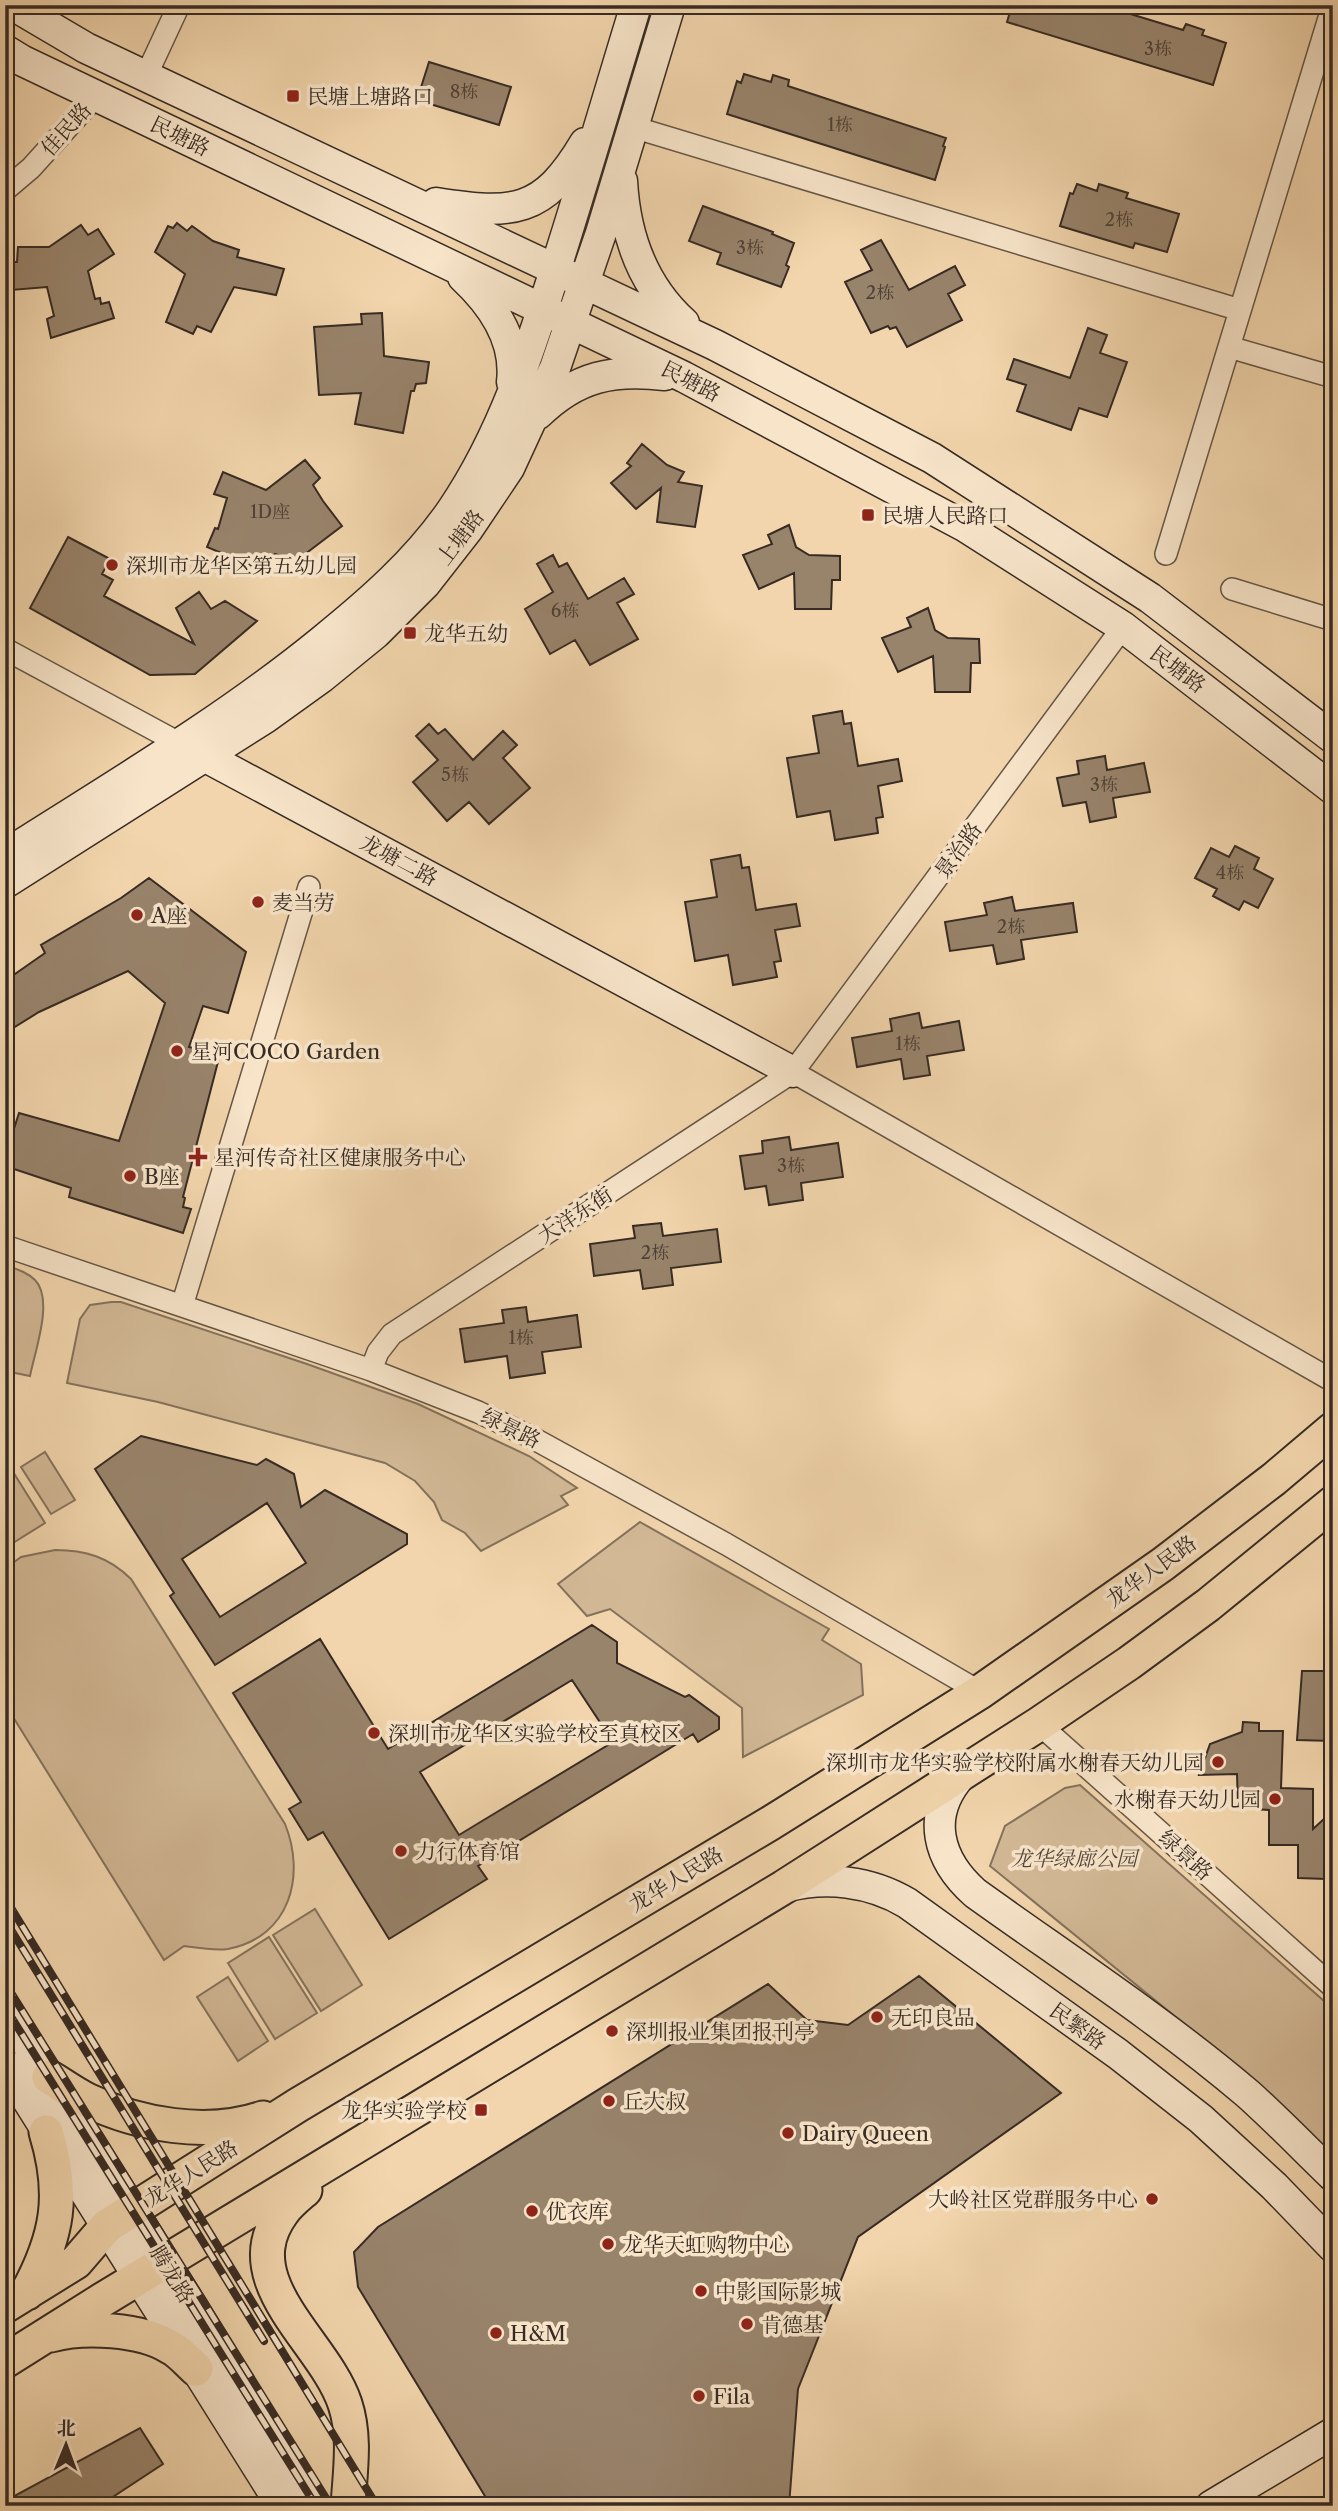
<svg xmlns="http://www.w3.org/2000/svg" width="1338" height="2511" font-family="'Libre Caslon Text','Noto Serif SC',serif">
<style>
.green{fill:#d2b895;stroke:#84725c;stroke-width:2}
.building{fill:#98836b;stroke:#372b24;stroke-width:2;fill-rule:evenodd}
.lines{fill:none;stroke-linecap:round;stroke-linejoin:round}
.street-casing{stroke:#665646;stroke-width:24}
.secondary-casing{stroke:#372b24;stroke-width:33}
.primary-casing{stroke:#372b24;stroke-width:37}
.street{stroke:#f7e4c9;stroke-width:21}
.secondary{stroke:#f7e4c9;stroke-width:30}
.primary{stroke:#f2d5ac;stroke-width:33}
.rail-casing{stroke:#372b24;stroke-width:8}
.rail{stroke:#f7e4c9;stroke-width:5;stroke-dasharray:16;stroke-linecap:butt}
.poi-dot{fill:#8f2418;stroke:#f7e4c9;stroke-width:2.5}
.labels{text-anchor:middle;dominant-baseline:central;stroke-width:7;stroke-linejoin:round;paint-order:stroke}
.number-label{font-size:18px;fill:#4f4136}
.poi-label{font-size:21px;fill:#372b24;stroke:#f7e4c9;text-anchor:start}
.street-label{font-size:21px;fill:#372b24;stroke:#f7e4c9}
.park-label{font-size:21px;font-style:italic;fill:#56473b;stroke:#f7e4c9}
</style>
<rect width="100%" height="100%" fill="#f2d5ac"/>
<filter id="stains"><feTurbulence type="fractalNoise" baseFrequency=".00286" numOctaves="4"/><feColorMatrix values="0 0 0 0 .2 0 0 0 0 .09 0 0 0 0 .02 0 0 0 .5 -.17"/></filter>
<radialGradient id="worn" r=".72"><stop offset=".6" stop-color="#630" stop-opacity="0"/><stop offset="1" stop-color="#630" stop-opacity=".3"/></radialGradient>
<path class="green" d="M5 1265C16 1269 27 1272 35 1280 54 1299 35 1351 30 1376L5 1371Z
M111 1302H121L307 1364 418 1404 529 1456 577 1488 561 1496 568 1505 481 1551 465 1533 442 1520 434 1502 415 1481 385 1463 158 1402 67 1383 80 1319 90 1305Z
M45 1452 75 1500 51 1514 21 1467Z
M5 1459 45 1523 5 1548Z
M640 1522 829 1629 822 1640 861 1664 863 1695 743 1757 742 1708 610 1609 587 1616 558 1584Z
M55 1550C85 1550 109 1557 131 1579L285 1824C306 1876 290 1937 228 1949 214 1951 199 1948 184 1946L164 1960 5 1704V1569L21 1557Z
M1080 1785 1333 2009V2165L1257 2083 990 1866 1005 1826 1065 1788Z
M315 1909 362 1985 321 2011 273 1935Z
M269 1937 317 2013 275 2039 228 1963Z
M228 1977 268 2041 238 2061 197 1997Z"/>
<path class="building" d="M1012 5H1101L1183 30 1186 24 1204 30 1202 35 1226 43 1213 85 1007 22Z
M429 62 511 87 499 125 417 100Z
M744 74 771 82 773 75 789 80 788 86 946 138 943 146 945 147 935 180 727 114 737 81 741 83Z
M1077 184 1097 191 1099 184 1128 193 1126 198 1179 214 1167 252 1135 243 1133 248 1060 226 1070 193 1073 194Z
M703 206 773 232 772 234 794 243 786 265 789 267 781 287 717 264 721 253 689 241Z
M177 223 187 231 192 226 213 241 239 250 237 257 284 269 276 295 234 287 211 332 197 326 193 334 166 322 185 274 155 252 168 226 173 228Z
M81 225 88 235 98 229 114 254 88 271 95 299 100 298 101 304 109 302 114 318 51 338 47 319 54 316 47 287 11 290 10 262H17L18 247H49Z
M881 240 909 290 955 266 965 285 948 294 962 320 907 347 896 327 890 329 888 326 871 333 845 282 872 270 861 250Z
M382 313 384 356 429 362 426 383 416 384 414 391H411L403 433 355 424 361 393 319 395 314 327 362 324 361 314Z
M1088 328 1107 335 1100 353 1127 362 1107 417 1079 408 1071 430 1017 411 1026 385 1007 379 1014 359 1070 378Z
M642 444 667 465 684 472 678 482 702 486 695 527 657 522 661 488 636 509 611 483 631 466 627 463Z
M305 460 320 478 313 485 323 501 342 526 296 561 275 554 271 566 255 560 252 566 207 547 215 528 218 529 227 498 214 494 223 472 266 490Z
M789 525 796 547 809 555 840 556V580H832L831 609H795L794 573 759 589 743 555 772 544 768 535Z
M68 537 110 559 102 574 113 580 104 596 194 644 176 608 199 592 211 609 225 601 257 621 195 674 150 675 30 608Z
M553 555 559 567 567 563 588 599 624 578 634 594 617 603 638 639 590 665 575 640 550 654 525 609 553 592 537 564Z
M928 608 935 630 948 638 979 639 980 663H971L970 692H935L933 656 898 672 882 638 911 627 907 618Z
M842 711 844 724 851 723 858 766 898 759 902 781 878 786 883 817 876 818 878 833 835 840 830 811 797 817 787 758 819 753 813 716Z
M429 724 438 734 445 729 473 760 503 731 517 745 503 758 530 788 489 824 469 802 447 821 413 782 438 760 416 736Z
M1105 756 1107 770 1144 763 1150 792 1113 798 1116 817 1090 822 1086 802 1063 806 1057 778 1079 774 1077 761Z
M1235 846 1259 858 1254 869 1273 879 1258 908 1244 901 1239 910 1213 896 1217 889 1195 878 1211 848 1229 857Z
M740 855 742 868 749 867 756 910 796 904 800 926 775 930 781 961 774 962 777 977 733 985 728 955 695 961 685 902 717 897 711 860Z
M149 878 246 952 228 1013 203 1006 189 1047 220 1054 183 1197 185 1198 183 1207 191 1209 183 1233 69 1197 71 1188 5 1166V1157L19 1113 119 1141 165 1003 128 971 39 1012 5 1033V981L45 953 41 945 121 898Z
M1012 897 1015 911 1073 903 1077 932 1021 940 1024 959 997 964 993 945 950 951 945 922 987 915 984 903Z
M919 1013 922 1028 959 1021 964 1050 927 1056 930 1075 904 1079 901 1059 857 1067 852 1038 892 1031 890 1019Z
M789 1137 791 1150 838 1143 843 1177 801 1183 803 1200 769 1205 766 1186 745 1189 740 1156 763 1153 762 1141Z
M661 1223 663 1236 717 1229 721 1262 671 1268 673 1285 643 1289 640 1270 594 1276 590 1244 635 1238 633 1226Z
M526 1307 528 1322 577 1315 581 1347 542 1352 545 1373 510 1378 507 1356 465 1362 460 1329 504 1323 502 1310Z
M141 1436 257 1465 266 1459 294 1474 301 1507 325 1490 407 1534V1544L215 1665 170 1596 174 1593 95 1469ZM267 1503 306 1563 220 1617 182 1559Z
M592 1625 617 1642V1663L685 1697 689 1695 719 1717V1729L698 1742 693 1734 478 1866 487 1879 389 1939 323 1832 308 1840 289 1809 301 1802 233 1693 320 1639 388 1749ZM572 1680 613 1742 459 1835 420 1772Z
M1302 1671H1333V1741L1297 1740Z
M1243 1722 1259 1723V1731H1283L1281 1788 1313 1789V1829L1325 1818 1326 1879 1298 1878V1845H1269V1810L1238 1808 1237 1774 1199 1775 1210 1744 1242 1732Z
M919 1976 1061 2093 858 2237 798 2389 789 2506H491L358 2287 354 2252 378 2227 768 1984 807 2020 848 2025Z
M140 2428 163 2464 99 2506H5V2501Z"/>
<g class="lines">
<defs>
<path id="street" d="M146 76 179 5
M633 127 1240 310
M5 190 31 168 96 96
M1229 347 1333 377
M1166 554 1333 5
M1232 589 1333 620
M5 649 190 749
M793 1072 1333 1381
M5 1246 371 1370 478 1412 529 1436 726 1544 980 1692
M182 1306 309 887
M371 1370 378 1352 392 1334 793 1072 1123 627
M1039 1724 1333 1987"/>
<path id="secondary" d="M13 5 86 48 715 345 932 458 1150 598 1333 738
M5 50 23 61 684 377 966 527 1123 627 1333 789
M622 181C625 235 643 286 684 323
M436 203C513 215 543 214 585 143
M463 277C493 305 517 340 512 382
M538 414C577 376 613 369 665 375
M204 756 793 1072
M5 855C113 786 224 721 323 640 370 602 417 561 452 510 503 435 531 347 558 261 585 176 610 90 636 5
M5 883 265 718 322 677 376 633 425 584 468 529 509 468 555 368 601 233 670 5
M961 1775C925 1816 938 1860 975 1893 1067 1959 1162 2021 1248 2094 1277 2120 1305 2149 1333 2176
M785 1887C825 1876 870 1881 907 1903L1118 2054 1201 2119 1274 2186 1333 2247
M5 2008 193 2308 313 2506
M5 2064 282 2506
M1211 2506 1333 2433"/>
<path id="primary" d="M49 2077C61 2084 73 2093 87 2100 139 2125 207 2137 263 2118
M305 2190C297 2197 288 2204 282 2213 232 2282 325 2342 345 2404 356 2437 350 2472 348 2506
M27 2293C58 2236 65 2194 46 2132
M5 2306 76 2262 107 2226 298 2105 769 1824 980 1692 1163 1564 1274 1479 1333 1429
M51 2335C84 2326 141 2329 170 2347 180 2352 188 2362 196 2369
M5 2361 102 2300 784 1887 1039 1724 1129 1663 1208 1605 1333 1503"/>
</defs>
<use href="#street" class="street-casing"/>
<use href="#secondary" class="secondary-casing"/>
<use href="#primary" class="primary-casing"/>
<use href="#street" class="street"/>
<use href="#secondary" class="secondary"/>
<use href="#primary" class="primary"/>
<defs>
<path id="rail" d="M5 1898 377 2506
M5 1920 264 2341
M5 1983 331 2506
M5 2007 316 2506"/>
</defs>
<use href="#rail" class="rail-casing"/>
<use href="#rail" class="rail"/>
</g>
<g class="poi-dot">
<rect x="286" y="89" width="14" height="14" rx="3.5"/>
<rect x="861" y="508" width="14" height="14" rx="3.5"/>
<circle cx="112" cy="565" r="7"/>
<rect x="403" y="626" width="14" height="14" rx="3.5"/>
<circle cx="258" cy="902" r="7"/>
<circle cx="137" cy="915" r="7"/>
<circle cx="177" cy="1051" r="7"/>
<path d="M194.5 1146.5h7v7h7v7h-7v7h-7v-7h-7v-7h7z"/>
<circle cx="130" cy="1176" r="7"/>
<circle cx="374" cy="1733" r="7"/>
<circle cx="1218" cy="1762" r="7"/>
<circle cx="1275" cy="1799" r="7"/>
<circle cx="401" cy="1851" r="7"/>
<circle cx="877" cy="2017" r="7"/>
<circle cx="612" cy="2031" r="7"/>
<circle cx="609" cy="2101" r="7"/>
<rect x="474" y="2103" width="14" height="14" rx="3.5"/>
<circle cx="788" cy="2133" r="7"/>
<circle cx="1152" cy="2199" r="7"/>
<circle cx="532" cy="2211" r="7"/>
<circle cx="608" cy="2244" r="7"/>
<circle cx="701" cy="2291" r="7"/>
<circle cx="747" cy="2324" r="7"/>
<circle cx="496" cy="2333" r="7"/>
<circle cx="699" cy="2396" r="7"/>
</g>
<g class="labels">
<g class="number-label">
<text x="1158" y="49">3栋</text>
<text x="464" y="92">8栋</text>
<text x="840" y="125">1栋</text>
<text x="1119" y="220">2栋</text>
<text x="750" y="248">3栋</text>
<text x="880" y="293">2栋</text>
<text x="270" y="512">1D座</text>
<text x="565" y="611">6栋</text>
<text x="455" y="775">5栋</text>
<text x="1104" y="785">3栋</text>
<text x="1230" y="873">4栋</text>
<text x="1011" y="927">2栋</text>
<text x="908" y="1044">1栋</text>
<text x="791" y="1166">3栋</text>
<text x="655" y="1253">2栋</text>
<text x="521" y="1338">1栋</text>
</g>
<g class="poi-label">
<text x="307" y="96">民塘上塘路口</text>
<text x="882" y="515">民塘人民路口</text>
<text x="126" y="565">深圳市龙华区第五幼儿园</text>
<text x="424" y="633">龙华五幼</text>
<text x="272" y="902">麦当劳</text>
<text x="151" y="915">A座</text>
<text x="191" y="1051">星河COCO Garden</text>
<text x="214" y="1157">星河传奇社区健康服务中心</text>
<text x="144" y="1176">B座</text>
<text x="388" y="1733">深圳市龙华区实验学校至真校区</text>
<text x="1204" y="1762" text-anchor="end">深圳市龙华实验学校附属水榭春天幼儿园</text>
<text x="1261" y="1799" text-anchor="end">水榭春天幼儿园</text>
<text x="415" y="1851">力行体育馆</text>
<text x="891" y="2017">无印良品</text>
<text x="626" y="2031">深圳报业集团报刊亭</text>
<text x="623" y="2101">丘大叔</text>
<text x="467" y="2110" text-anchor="end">龙华实验学校</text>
<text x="802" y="2133">Dairy Queen</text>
<text x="1138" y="2199" text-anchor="end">大岭社区党群服务中心</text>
<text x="546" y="2211">优衣库</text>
<text x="622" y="2244">龙华天虹购物中心</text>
<text x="715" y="2291">中影国际影城</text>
<text x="761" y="2324">肯德基</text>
<text x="510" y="2333">H&amp;M</text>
<text x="713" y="2396">Fila</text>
</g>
<g class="street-label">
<text transform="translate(66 129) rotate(-48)">佳民路</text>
<text transform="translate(180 136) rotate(26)">民塘路</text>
<text transform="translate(691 381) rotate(27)">民塘路</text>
<text transform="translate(460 537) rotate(-53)">上塘路</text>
<text transform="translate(1178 669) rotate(37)">民塘路</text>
<text transform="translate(958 850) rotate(-54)">景治路</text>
<text transform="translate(399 860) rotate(28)">龙塘二路</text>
<text transform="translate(575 1215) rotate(-33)">大洋东街</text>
<text transform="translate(511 1428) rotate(26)">绿景路</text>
<text transform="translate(1151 1571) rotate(-36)">龙华人民路</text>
<text transform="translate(1186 1855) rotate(42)">绿景路</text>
<text transform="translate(676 1879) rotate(-31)">龙华人民路</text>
<text transform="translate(1078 2026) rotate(36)">民繁路</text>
<text transform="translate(191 2173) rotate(-32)">龙华人民路</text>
<text transform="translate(172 2274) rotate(58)">腾龙路</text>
</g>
<g class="park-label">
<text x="1074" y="1858">龙华绿廊公园</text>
</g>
</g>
<rect width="1338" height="2511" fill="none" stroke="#f2d5ac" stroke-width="28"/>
<rect x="7" y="7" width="1324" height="2497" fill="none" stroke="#372b24" stroke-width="3.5"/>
<rect x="14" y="14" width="1310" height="2483" fill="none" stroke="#372b24" stroke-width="2"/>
<g transform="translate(66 2445) rotate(1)" stroke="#f7e4c9" stroke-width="5" paint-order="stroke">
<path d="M0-5L12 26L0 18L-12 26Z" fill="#372b24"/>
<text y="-10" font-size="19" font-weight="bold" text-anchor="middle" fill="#372b24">北</text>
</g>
<rect width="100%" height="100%" filter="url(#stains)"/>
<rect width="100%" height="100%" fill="url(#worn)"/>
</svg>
